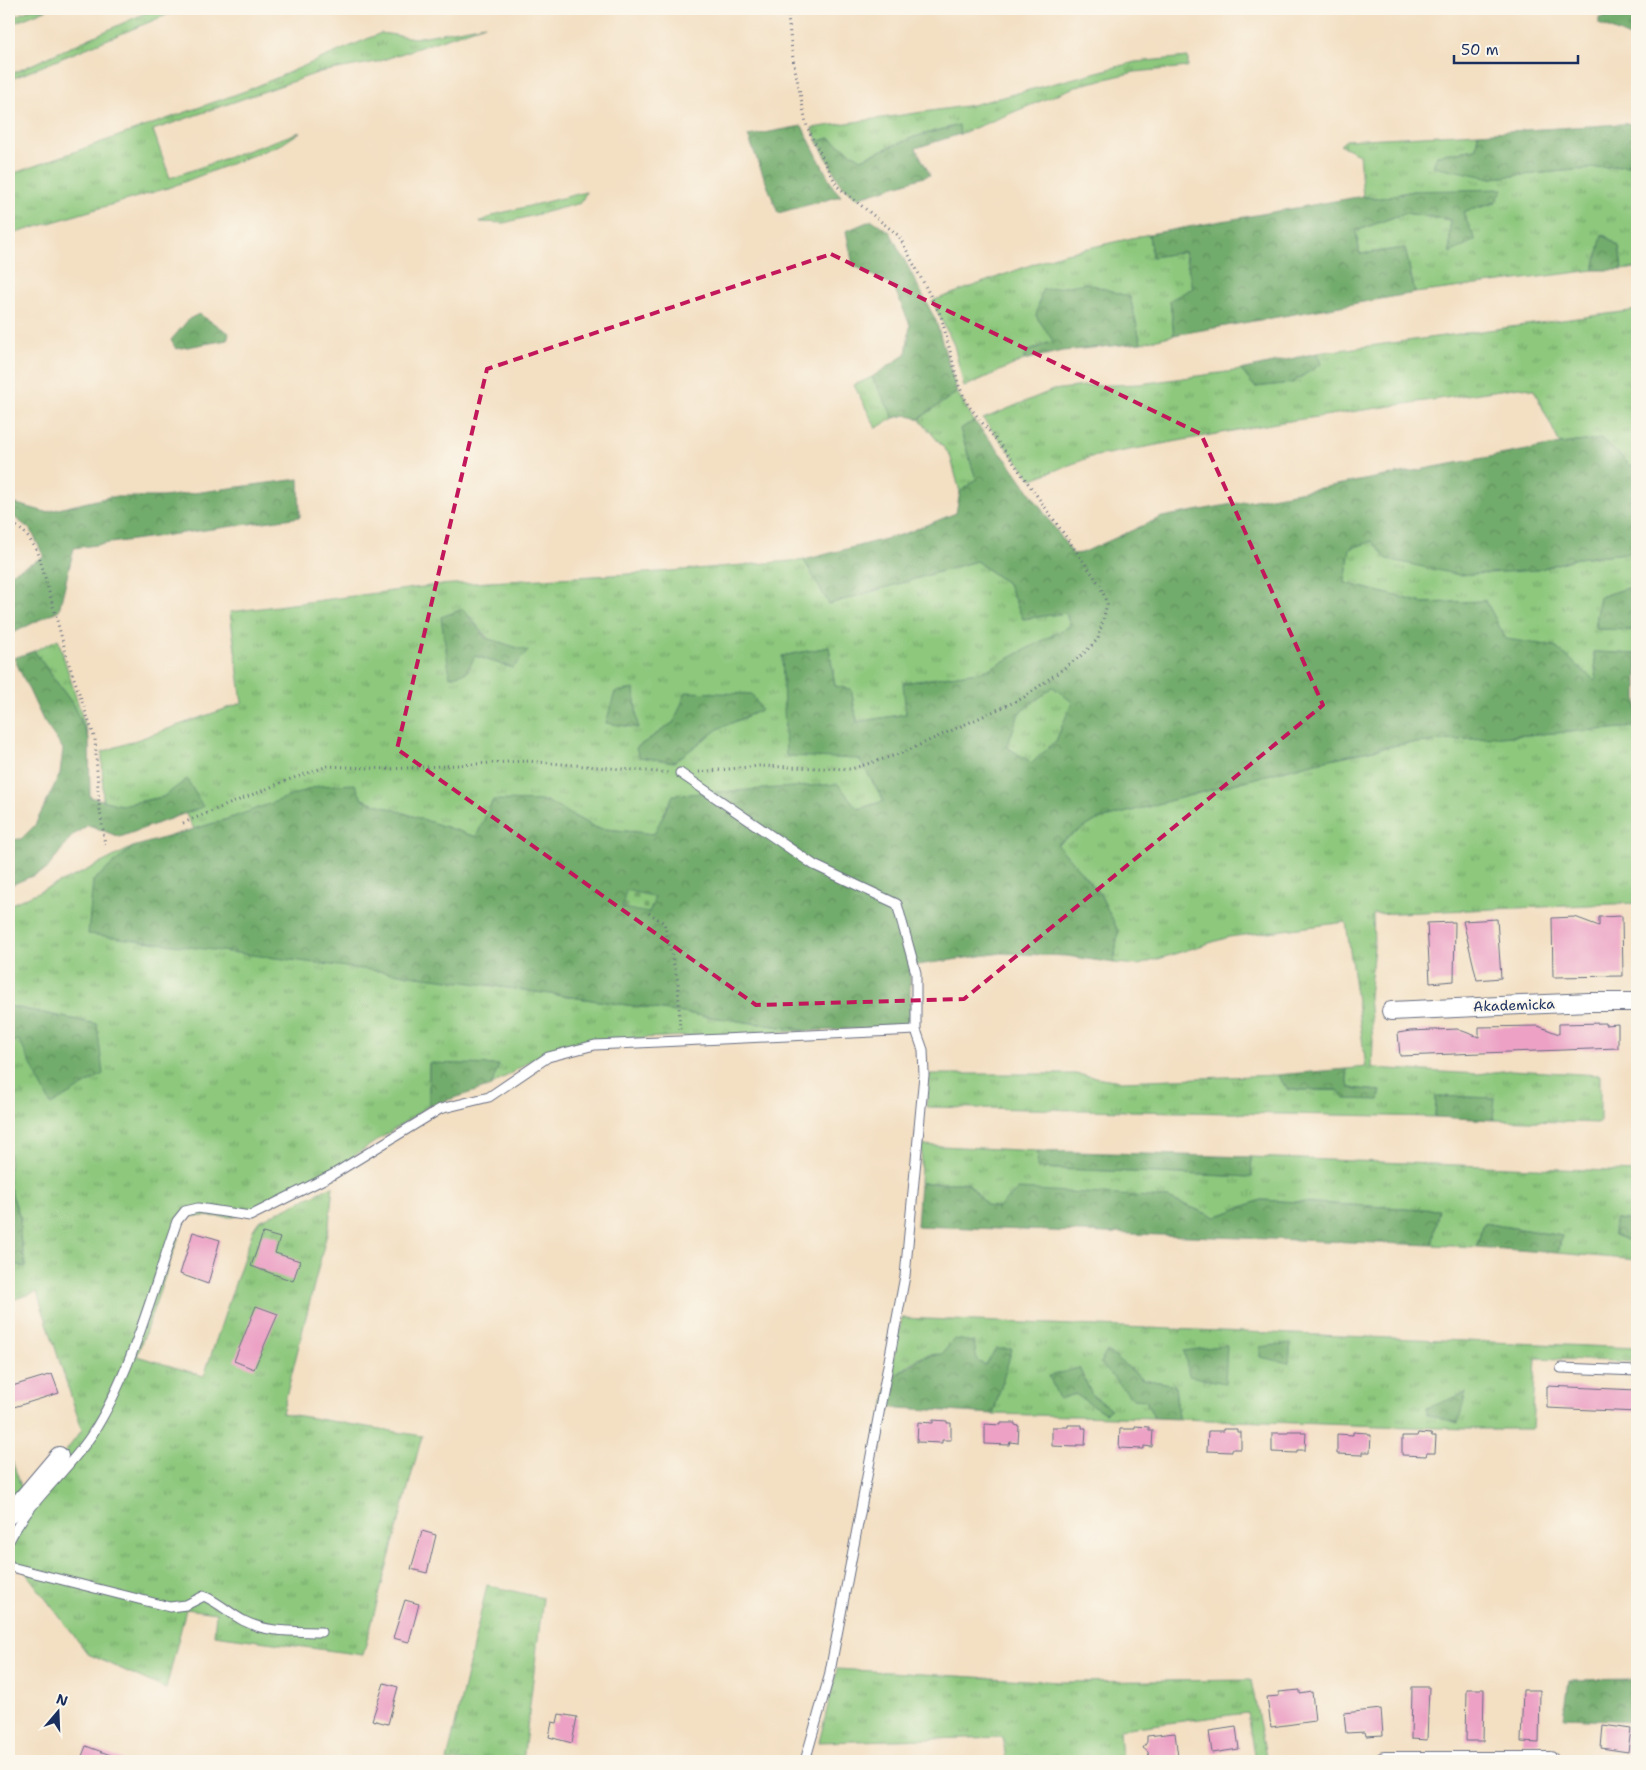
<svg xmlns="http://www.w3.org/2000/svg" width="1646" height="1770" font-family="'Shantell Sans',sans-serif">
<style>
.grass{fill:url(#grass-tufts);stroke:#547c6e;fill-rule:evenodd}
.forest{fill:url(#forest-crowns);stroke:#466e65;fill-rule:evenodd}
.cemetery{fill:url(#cemetery-stones);stroke:#547c6e}
.building{fill:#eca1c5}
.lines{fill:none;stroke-linecap:round;stroke-linejoin:round}
.service-casing{stroke:#676d81;stroke-width:11}
.minor-casing{stroke:#676d81;stroke-width:20}
.path{stroke:#676d81;stroke-width:3;stroke-dasharray:1 4;stroke-linecap:butt}
.service{stroke:#fff;stroke-width:9}
.minor{stroke:#fff;stroke-width:18}
.marked{fill:none;stroke:#c2185b;stroke-width:4;stroke-dasharray:10 6;stroke-linejoin:round}
.labels{text-anchor:middle;dominant-baseline:central;stroke-width:4.5;stroke-linejoin:round;paint-order:stroke}
.street-label{font-size:14px;fill:#1b2f5e;stroke:#fbf7ec}
</style>
<defs>
<pattern id="grass-tufts" width="24" height="20" patternUnits="userSpaceOnUse" patternTransform="scale(1.25)"><rect width="24" height="20" fill="#8dc87d"/><path d="M3 7l-1-3M5 7V3M7 7l1-3M15 17l-1-3M17 17v-4M19 17l1-3" fill="none" stroke="#72a36a"/></pattern>
<pattern id="forest-crowns" width="20" height="18" patternUnits="userSpaceOnUse" patternTransform="scale(1.25)"><rect width="20" height="18" fill="#72ac6c"/><path d="M2 6a3 3 0 1 1 6 0M12 15a3 3 0 1 1 6 0" fill="none" stroke="#5d8c5c"/></pattern>
<pattern id="cemetery-stones" width="16" height="16" patternUnits="userSpaceOnUse" patternTransform="scale(1.25)"><rect width="16" height="16" fill="#8dc87d"/><path d="M2 7V4a2 2 0 0 1 4 0v3zM10 15v-3a2 2 0 0 1 4 0v3z" fill="#72a36a"/></pattern>
</defs>
<rect width="100%" height="100%" fill="#fbf7ec"/>
<filter id="ink" filterUnits="userSpaceOnUse"><feTurbulence type="fractalNoise" baseFrequency=".02" numOctaves="2"/><feDisplacementMap in="SourceGraphic" scale="10" xChannelSelector="R" yChannelSelector="G"/><feConvolveMatrix kernelMatrix="1 2 1 2 8 2 1 2 1" color-interpolation-filters="sRGB"/></filter>
<filter id="wash" filterUnits="userSpaceOnUse"><feTurbulence type="fractalNoise" baseFrequency=".0096" numOctaves="4" result="noise"/><feDisplacementMap in="SourceGraphic" scale="20" xChannelSelector="R" yChannelSelector="G"/><feGaussianBlur stdDeviation="1.12" result="paint"/><feColorMatrix in="noise" values="0 0 0 0 0 0 0 0 0 0 0 0 0 0 0 0 0 1.4 0 .05"/><feComposite in="paint" operator="in"/></filter>
<g filter="url(#wash)">
<rect width="100%" height="100%" fill="#f3dfc2"/>
<path class="grass" d="M32 9H48L9 25V19Z
M154 9H181L9 80V75Z
M485 25 377 62 320 72 153 130 170 178 300 132 282 144 171 187 9 235V175L248 90 381 33 415 38Z
M1188 57V67L1135 72 1080 85 960 134 958 125 914 137 861 159 829 138 818 142 812 128 972 105 1135 62Z
M1478 133 1476 149 1437 155 1491 178 1637 164V268L1622 270 1619 246 1603 234 1594 270 1415 293 1405 248 1360 254 1356 231 1405 213 1450 220V252L1463 212 1496 203 1413 191 1376 199 1363 196 1359 154 1340 145 1346 140Z
M586 192 581 203 504 223 480 222 497 214Z
M1149 234 1152 257 1184 252 1193 288 1170 301 1174 335 1141 343 1130 297 1053 341 1027 352 1024 360 964 387 954 345 932 301 1058 255Z
M1637 310V466H1631L1602 439 1560 444 1534 390 1520 387 1276 423 1091 457 1032 479 983 419 1053 390 1084 386 1140 384 1241 370 1255 387 1291 383 1320 364 1317 353Z
M872 377 894 418 876 428 854 385Z
M957 392 974 421 960 429 976 479 960 492 950 455 919 419Z
M1372 541 1537 570 1577 558 1637 552V585L1600 597 1595 629 1637 630V654L1594 652 1597 682 1554 646 1506 640 1486 601 1423 603 1345 583 1350 549Z
M804 560 829 604 976 561 1008 584 1023 619 1066 613 1070 626 985 671 904 683 906 714 857 722 851 689 835 686 829 647 782 656 859 759 885 801 858 809 654 834 596 828 546 801 476 837 361 799 228 819 194 829 185 813 203 807 187 780 163 797 121 805 103 801 102 752 242 703 230 612 438 585 646 573ZM463 609 513 668 475 656ZM761 710 718 729 674 762 636 748 674 722Z
M58 639 89 739 72 703 34 651Z
M1053 687 1073 702 1056 741 1032 763 1007 747 1019 713Z
M1637 727V903L1373 914 1374 946 1369 997 1373 1041 1372 1068 1478 1074 1511 1070 1600 1075V1123L1493 1120 1494 1098 1436 1096 1435 1117 926 1107 930 1074H1075L1121 1081 1277 1075 1288 1090 1381 1091 1349 1088 1346 1069 1366 1067 1346 922 1229 937 1139 965 1114 963 1118 931 1100 894 1057 844 1097 820 1316 762 1402 744Z
M133 847 93 881 487 985 809 1031 593 1040 544 1052 491 1086 498 1065 429 1064V1106L331 1171 234 1217 186 1216 137 1356 204 1376 253 1230 259 1221 333 1186 329 1225 282 1413 422 1436 363 1655 214 1635 216 1613 186 1609 166 1689 88 1654 9 1551V1525L82 1430 37 1292 9 1301V1259L13 1264 26 1267 20 1237V1217L9 1186V1043L19 1039 97 1024 9 1006V905L79 874Z
M922 1145 1038 1151V1168L1252 1177 1251 1157 1637 1172V1221L1615 1219 1614 1235 1633 1242 1637 1251V1260L1558 1253 1562 1236 1484 1223 1476 1247 1432 1245 1438 1210 1261 1200 1215 1217 1168 1198 998 1208 988 1206 968 1183H920Z
M902 1318 1637 1348V1362L1536 1358 1532 1429H1468L1178 1419 1175 1385 1143 1379 1107 1351 1146 1400 1154 1418 993 1414 1011 1349 985 1365C969 1357 940 1350 922 1357 911 1362 900 1373 889 1380ZM1079 1368 1092 1395 1111 1409 1105 1413 1075 1394Z
M9 1452 23 1492 9 1509Z
M487 1585 543 1598 523 1761H447Z
M837 1669 1060 1682 1251 1680 1267 1761H1255L1247 1713 1120 1729 1122 1761H1006L1003 1737 819 1742Z"/>
<path class="forest" d="M1637 13V40L1599 24V18Z
M1637 123V164L1491 178 1433 166 1437 155 1476 149 1478 133Z
M959 125 960 134 916 148 930 175 857 198 840 183 818 142 829 138 861 159 914 137Z
M802 126 833 187 841 196 778 213 748 136Z
M1503 189 1496 202 1463 212 1475 240 1450 253V220L1405 213 1356 231 1360 254 1405 248 1415 293 1174 335 1170 300 1193 288 1185 252 1152 257 1149 234 1363 196 1376 199 1413 191Z
M872 220 890 232 936 321 957 392 919 419 906 415 894 418 872 377 906 354 910 325 894 287 853 265 846 231Z
M1602 234 1619 246 1622 270H1594Z
M1087 283 1130 297 1141 343 1062 351 1024 360 1027 352 1053 341 1036 316 1042 290Z
M199 314 229 333 227 340 176 349 171 340 189 319Z
M1317 353 1321 364 1292 383 1255 387 1241 370Z
M974 421 1010 464 1073 554 1082 553 1162 517 1560 444 1602 439 1631 466H1637V552L1577 558 1537 570 1459 575 1387 559 1372 541 1350 549 1345 583 1423 603 1486 601 1506 639 1554 646 1596 681 1594 652 1637 654V727L1402 744 1316 762 1097 820 1057 844 1100 894 1118 931 1114 963 1067 956 1001 953 910 966V1027L809 1031 487 985 88 934 93 881 133 847 228 819 318 786 355 784 362 799 476 837 493 800 546 801 596 828 654 834 673 795 838 784 858 809 884 801 859 759 786 756 782 656 829 647 835 686 851 689 857 722 906 714 903 683 985 671 1070 626 1066 613 1023 619 1008 584 976 561 829 604 804 560 904 534 956 513 960 492 976 479 960 429ZM1053 687 1072 702 1056 741 1032 763 1007 747 1019 713Z
M299 479 300 517 74 548 59 610 9 635V574L44 557 31 530 9 513V502L46 512 109 497H163Z
M1637 585V630L1595 629 1600 597Z
M463 609 486 638 528 651 513 668 475 656 467 672 450 677 441 617Z
M34 651 72 703 89 739 90 797 121 805 163 797 187 779 203 807 120 837 88 825 72 836 46 870 9 886V840L21 839 35 825 60 774 63 749 43 720 14 658Z
M634 689 638 728 606 723 615 692Z
M686 692 752 694 761 710 718 729 674 762 639 757 636 748 674 722Z
M9 1006 97 1024 103 1074 51 1105 19 1040 9 1043Z
M429 1063 499 1065 491 1086 429 1106Z
M1346 1069 1349 1088 1381 1091 1379 1100 1345 1099 1338 1090H1288L1277 1075Z
M1436 1096 1495 1098 1493 1120 1435 1117Z
M1038 1151 1251 1157 1252 1177 1037 1168Z
M920 1183H968L988 1206 998 1208 1018 1189 1168 1198 1215 1217 1261 1200 1439 1210 1432 1245 917 1226Z
M9 1186 20 1217V1237L26 1267 13 1264 9 1259Z
M1615 1219 1637 1221V1251L1633 1242 1614 1235Z
M1484 1223 1562 1236 1558 1253 1476 1247Z
M954 1339 974 1342 977 1361 985 1365 996 1349H1012L993 1414 884 1407 889 1380 923 1357 942 1354Z
M1291 1343 1289 1363 1260 1357V1347Z
M1227 1345 1225 1383 1189 1376 1184 1351Z
M1107 1351 1143 1379 1175 1385 1178 1419 1154 1418 1146 1400 1133 1399 1100 1363Z
M1079 1368 1092 1395 1111 1409 1105 1413 1075 1394 1059 1399 1049 1376Z
M1466 1393 1458 1423 1427 1414V1408Z
M1637 1679V1721L1564 1718 1569 1680Z"/>
<path class="cemetery" d="M626 890 655 897 649 913 622 908Z"/>
<g id="blocks">
<path class="building" d="M1622 916 1623 976 1553 977 1552 918 1575 917 1599 926V917Z
M1497 919 1501 978 1477 980 1463 921Z
M1455 922 1454 981 1430 983 1427 923Z
M1605 1023V1025L1618 1024V1048L1400 1056 1398 1033 1410 1031 1457 1029 1479 1037V1027L1538 1026 1559 1034V1024Z
M193 1232 220 1240 208 1284 180 1274Z
M263 1233 280 1238 275 1253 300 1261 293 1281 251 1266Z
M256 1306 278 1314 254 1369 234 1361Z
M52 1374 59 1393 14 1407 9 1387Z
M1547 1386 1637 1390V1412L1547 1408Z
M933 1420 947 1421V1423H951V1440H942V1443L917 1442 918 1422 933 1423Z
M1001 1423H1015V1425L1019 1426 1018 1443 1010 1442 1009 1445 985 1444V1424L1001 1425Z
M1068 1425H1082V1428H1086L1085 1445H1077V1447L1052 1446V1427H1068Z
M1135 1426 1149 1427V1430H1153L1152 1447 1144 1446V1449L1119 1448 1120 1429H1135Z
M1223 1429H1237V1432H1241V1449H1232V1452L1207 1451 1208 1431H1223Z
M1288 1431H1302V1433H1306L1305 1450H1297V1453L1272 1452V1433H1288Z
M1353 1432 1367 1433V1435H1371L1370 1452H1362V1455L1337 1454V1434L1353 1435Z
M1418 1433 1431 1434 1432 1436H1436L1435 1453H1427L1426 1456 1402 1455V1436H1417Z
M422 1531 436 1535 427 1573 411 1569Z
M405 1600 419 1604 409 1642 393 1638Z
M384 1683 398 1687 388 1724 372 1720Z
M1412 1687H1429L1427 1740 1411 1739Z
M1467 1689H1484L1483 1741H1466Z
M1300 1690V1694L1312 1692 1315 1721 1271 1727 1267 1697 1279 1696V1692Z
M1523 1690H1540L1539 1743 1521 1742Z
M1381 1709 1383 1735 1366 1736 1365 1732 1346 1733 1344 1713Z
M559 1714 577 1717 572 1743 549 1737 552 1722 557 1723Z
M1603 1725 1631 1729 1628 1752 1601 1748Z
M1236 1727 1239 1749 1212 1753 1209 1731Z
M1175 1733 1178 1757 1149 1760 1148 1752 1143 1748 1147 1742V1736Z
M86 1746 124 1760 123 1761H80Z"/>
</g>
</g>
<g filter="url(#ink)">
<use href="#blocks" fill-opacity="0" stroke="#676d81" stroke-width="1"/>
<g class="lines">
<defs>
<path id="service" d="M680 773 814 865 897 904 916 973V1030
M1561 1368 1637 1371
M9 1541C29 1501 66 1473 91 1436 131 1375 153 1290 177 1221L185 1211 198 1208 250 1216 332 1175 440 1109 489 1097 548 1057 595 1045 916 1030 923 1050 924 1075 905 1276 829 1677 805 1761
M9 1564 11 1567 170 1607 186 1605 204 1596C221 1604 229 1613 244 1621 267 1633 296 1631 321 1632"/>
<path id="minor" d="M1391 1011 1589 1002H1637
M9 1515 59 1456
M1384 1761H1550"/>
</defs>
<use href="#service" class="service-casing"/>
<use href="#minor" class="minor-casing"/>
<path class="path" d="M9 520 26 534 38 552 69 664 95 739 99 804 105 845
M699 772 759 766 851 769 902 753 1023 698 1082 655 1098 639 1107 604 1100 585 1006 452 968 405 959 386 941 316 899 236 837 186 807 127 793 59 787 9
M183 823 288 780 328 766 390 769 526 761 670 773
M649 913 664 923 678 982 680 1031"/>
<use href="#service" class="service"/>
<use href="#minor" class="minor"/>
</g>
</g>
<path class="marked" d="M831 254 1201 434 1323 705 964 999 756 1005 397 749 487 369Z"/>
<g class="labels">
<g class="street-label">
<text transform="translate(1514 1005) rotate(-2)">Akademicka</text>
</g>
</g>
<rect width="1646" height="1770" fill="none" stroke="#fbf7ec" stroke-width="30"/>
<g transform="translate(58 1712) rotate(19)" stroke="#fbf7ec" stroke-width="4" paint-order="stroke">
<path d="M0-4L9 19L0 12L-9 19Z" fill="#1b2f5e"/>
<text y="-8" font-size="14" font-weight="bold" text-anchor="middle" fill="#1b2f5e">N</text>
</g>
<path d="M1454 55v8h124v-8" fill="none" stroke="#1b2f5e" stroke-width="2.5"/>
<text x="1461" y="55" font-size="15" fill="#1b2f5e" stroke="#fbf7ec" stroke-width="4" paint-order="stroke">50 m</text>
</svg>
